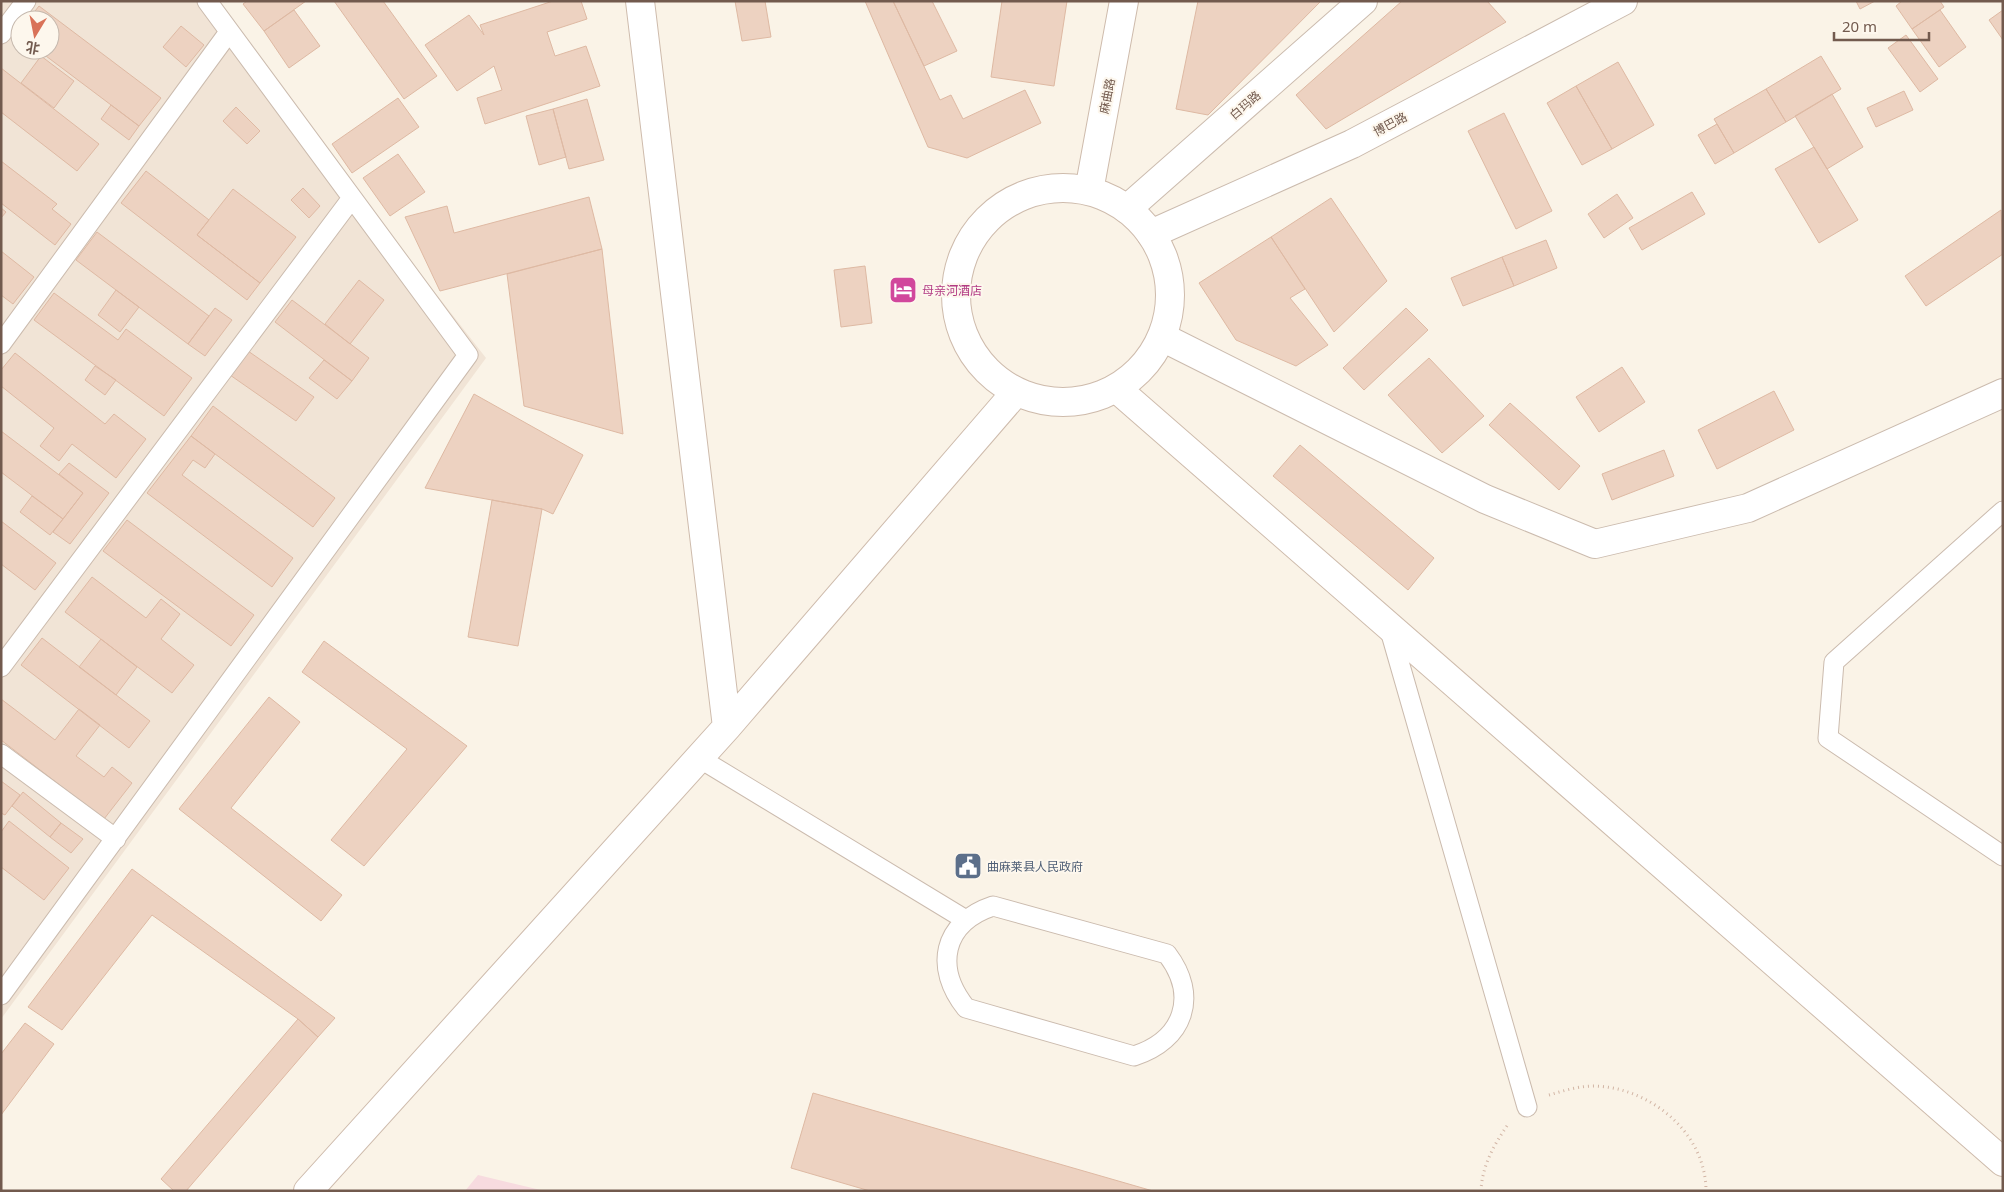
<svg xmlns="http://www.w3.org/2000/svg" width="2004" height="1192" font-family="'Noto Sans','Noto Sans SC',sans-serif">
<style>
.residential{fill:#f1e4d6;fill-rule:evenodd}
.medical{fill:#f7dbdf}
.building{fill:#edd2c1;stroke:#deb9a3}
.lines{fill:none;stroke-linecap:round;stroke-linejoin:round}
.service-casing{stroke:#cbbbae;stroke-width:21}
.minor-casing{stroke:#cbbbae;stroke-width:30}
.tertiary-casing{stroke:#cbbbae;stroke-width:30}
.secondary-casing{stroke:#cebbac;stroke-width:30}
.path{stroke:#d2b5a5;stroke-width:3;stroke-dasharray:1 4;stroke-linecap:butt}
.service{stroke:#fff;stroke-width:19}
.minor{stroke:#fff;stroke-width:28}
.tertiary{stroke:#fff;stroke-width:28}
.secondary{stroke:#fff;stroke-width:28}
.labels{text-anchor:middle;dominant-baseline:central;stroke-width:4;stroke-linejoin:round;paint-order:stroke}
.street-label{font-size:12px;fill:#725a4e;stroke:#fdf7ed}
.hotel-label{font-size:12px;fill:#b23c85;stroke:#fdf7ed;text-anchor:start}
.service-label{font-size:12px;fill:#4e5e75;stroke:#fdf7ed;text-anchor:start}
</style>
<rect width="100%" height="100%" fill="#faf3e7"/>
<path class="residential" d="M1 1H208L486 358 1 1019ZM20 20H50V50H20Z"/>
<path class="medical" d="M478 1175 545 1191H465Z"/>
<path class="building" d="M247 1H306L264 31 243 4Z
M334 1H383L437 76 404 99Z
M553 1H581L587 19 547 32 555 56 586 46 600 86 485 124 477 98 502 90 494 66 457 91 425 45 469 15 484 35 480 25Z
M735 1H765L771 37 742 41Z
M865 1H893L940 100 951 95 963 119 1025 90 1041 123 967 158 928 147Z
M893 1H932L957 51 924 66Z
M1002 1H1067L1054 86 991 77Z
M1198 1H1321L1208 115 1176 109Z
M1402 1H1487L1506 22 1326 129 1296 95Z
M1856 1H1875L1860 9Z
M1902 1H1940L1944 7 1912 29 1896 6Z
M39 6 161 98 139 126 38 50H50V20H28Z
M294 10 320 46 289 68 264 31Z
M1940 10 1966 47 1939 67 1912 29Z
M2003 10V40L1989 20Z
M181 26 204 45 186 67 163 47Z
M1906 35 1938 79 1920 92 1888 48Z
M41 56 74 81 54 108 21 83Z
M1821 56 1841 89 1786 122 1766 89Z
M1618 62 1654 125 1612 149 1576 86Z
M1 68 99 144 77 171 1 112Z
M1576 86 1612 149 1582 165 1547 103Z
M1766 89 1786 122 1734 153 1714 119Z
M1904 91 1913 110 1876 127 1867 108Z
M1832 94 1863 147 1827 169 1795 116Z
M398 98 419 127 352 173 332 144Z
M587 99 604 160 569 169 553 109Z
M111 105 139 126 129 140 101 119Z
M236 107 260 131 247 144 223 121Z
M553 109 566 157 539 165 526 116Z
M1504 113 1552 211 1516 229 1468 131Z
M1717 124 1734 153 1715 164 1698 135Z
M1814 147 1858 220 1819 243 1775 169Z
M398 154 425 192 390 216 363 178Z
M1 161 57 204 52 209 71 224 55 245 1 203Z
M146 171 209 220 197 235 260 283 247 300 121 203Z
M303 188 320 206 309 218 291 200Z
M233 189 296 237 260 283 197 235Z
M1692 192 1705 214 1642 250 1629 228Z
M1617 194 1633 218 1604 238 1588 214Z
M589 197 602 249 440 291 405 217 447 206 454 233Z
M1331 198 1387 281 1334 332 1271 237Z
M1 208 6 212 1 218Z
M2001 210 2003 254 1926 306 1905 276Z
M97 232 209 316 188 344 76 260Z
M1271 237 1305 289 1290 298 1328 345 1296 366 1236 340 1199 283Z
M1546 240 1557 268 1514 286 1502 257Z
M602 249 623 434 524 406 507 274Z
M1 251 34 277 13 304 1 295Z
M1502 257 1514 286 1463 306 1451 278Z
M865 266 872 323 841 327 834 270Z
M359 280 384 300 350 344 325 324Z
M116 290 139 307 120 332 98 315Z
M54 293 118 340 126 329 192 378 164 416 34 320Z
M292 300 369 358 352 381 275 322Z
M215 308 232 320 205 356 188 344Z
M1406 308 1428 330 1364 390 1343 368Z
M248 351 314 397 296 421 230 375Z
M15 353 105 424 114 414 146 439 116 478 72 444 59 461 40 446 54 428 1 386V370Z
M1429 358 1484 416 1442 453 1388 395Z
M324 360 352 381 337 399 309 378Z
M95 366 116 380 105 395 85 380Z
M1622 367 1645 402 1599 432 1576 397Z
M1774 391 1794 430 1717 469 1698 430Z
M474 394 583 455 553 514 542 509 425 488Z
M1510 403 1580 466 1559 490 1489 425Z
M213 406 335 498 313 527 191 436Z
M1 431 83 493 63 519 1 472Z
M191 436 215 454 205 468 193 460 182 475 293 558 272 587 147 493Z
M1300 445 1434 558 1408 590 1273 476Z
M1664 450 1674 476 1612 500 1602 474Z
M69 463 109 493 70 544 53 532 83 493 59 474Z
M32 496 63 519 50 535 20 512Z
M492 500 542 509 518 646 468 637Z
M127 520 254 615 231 646 103 551Z
M1 521 56 563 35 590 1 564Z
M92 577 146 618 161 599 180 614 161 639 194 665 172 693 65 612Z
M42 638 150 721 129 748 21 665Z
M101 639 137 667 116 695 79 667Z
M324 641 467 746 364 866 331 840 407 749 302 672Z
M269 697 300 722 231 808 342 895 321 921 179 809Z
M1 699 55 740 79 709 100 725 76 756 104 777 112 767 132 783 104 819 1 740Z
M1 781 20 795 5 815 1 813Z
M23 792 61 823 50 837 12 806Z
M9 821 69 868 44 900 1 867V832Z
M61 823 83 839 71 853 50 837Z
M132 869 335 1018 318 1037 298 1019 152 915 62 1030 28 1007Z
M298 1019 318 1037 186 1191H174L161 1179Z
M25 1023 54 1044 1 1115V1054Z
M813 1093 1153 1191H870L791 1168Z"/>
<g class="lines">
<defs>
<path id="service" d="M1 34 26 1
M1 344 229 32
M2003 511 1834 662 1828 738 2003 856
M1389 627 1527 1107
M1 667 352 198
M1 754 116 839
M699 758 966 920
M993 906 1167 954C1199 996 1184 1040 1134 1056L966 1008C934 968 942 923 993 906Z
M1 995 468 355 207 1"/>
<path id="minor" d="M1127 209 1363 1
M1162 337 1485 499 1595 544 1748 508 2003 393"/>
<path id="tertiary" d="M1151 234 1352 144 1623 1"/>
<path id="secondary" d="M640 1 727 727
M956 295a107 107 0 1 1 214 0a107 107 0 1 1-214 0Z
M1089 191 1124 1
M1116 388 2003 1162
M308 1191 727 727 1016 392"/>
</defs>
<use href="#service" class="service-casing"/>
<use href="#minor" class="minor-casing"/>
<use href="#tertiary" class="tertiary-casing"/>
<use href="#secondary" class="secondary-casing"/>
<path class="path" d="M1549 1095C1563 1091 1578 1086 1594 1086 1649 1087 1706 1132 1706 1191
M1481 1191C1482 1165 1495 1143 1509 1123"/>
<use href="#service" class="service"/>
<use href="#minor" class="minor"/>
<use href="#tertiary" class="tertiary"/>
<use href="#secondary" class="secondary"/>
</g>
<defs>
<symbol id="hotel-square" viewBox="-11 -11 22 22"><rect x="-9" y="-9" width="18" height="18" rx="4" fill="#d1479c" stroke="#fdf7ed"/><path d="M-6-4.5h1.5V1H6V5H4.5V3h-9V5H-6ZM-4 0a1.8 1.8 0 1 1 3.6 0ZM.5 0V-2.5h3Q6-2.5 6 0Z" fill="#fff"/></symbol>
<symbol id="civic-square" viewBox="-11 -11 22 22"><rect x="-9" y="-9" width="18" height="18" rx="4" fill="#5c6f8a" stroke="#fdf7ed"/><path d="M-.6-6.5H3V-4.5H.6V-3L4-1V1h2V6H-6V1h2V-1L-.6-3ZM-1.2 2.5V6h2.4V2.5Z" fill="#fff"/></symbol>
</defs>
<g fill-rule="evenodd">
<use href="#hotel-square" x="887" y="274" width="32" height="32"/>
<use href="#civic-square" x="952" y="850" width="32" height="32"/>
</g>
<g class="labels">
<g class="street-label">
<text transform="translate(1107 96) rotate(-79)">麻曲路</text>
<text transform="translate(1245 105) rotate(-41)">白玛路</text>
<text transform="translate(1390 124) rotate(-28)">博巴路</text>
</g>
<g class="hotel-label">
<text x="922" y="290">母亲河酒店</text>
</g>
<g class="service-label">
<text x="987" y="866">曲麻莱县人民政府</text>
</g>
</g>
<rect width="2004" height="1192" fill="none" stroke="#725a4e" stroke-width="5"/>
<g transform="translate(35 35) rotate(190)"><circle r="24" fill="#fdf7ed" stroke="#c5b8ad"/>
<path d="M0-4L9 19L0 12L-9 19Z" fill="#d97258"/>
<text y="-8" font-size="14" font-weight="bold" text-anchor="middle" fill="#725a4e">北</text>
</g>
<path d="M1834 32v8h95v-8" fill="none" stroke="#725a4e" stroke-width="2.5"/>
<text x="1842" y="32" font-size="15" fill="#725a4e" stroke="#fdf7ed" stroke-width="4" paint-order="stroke">20 m</text>
</svg>
